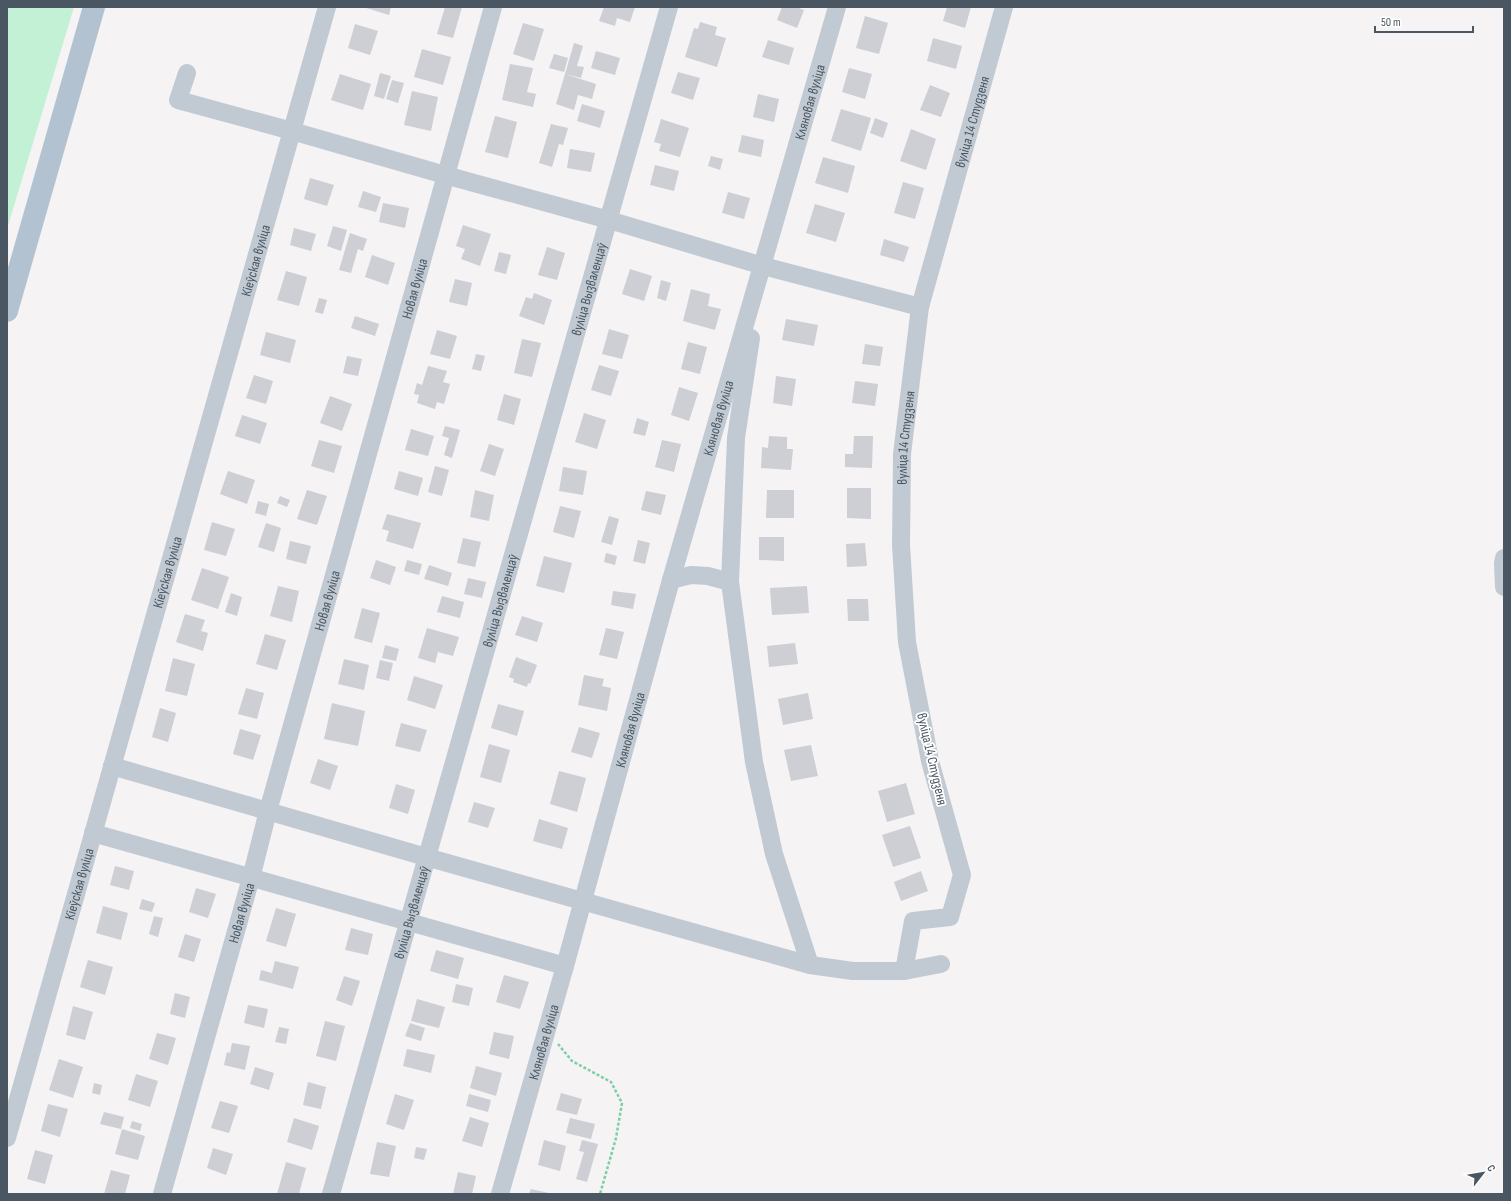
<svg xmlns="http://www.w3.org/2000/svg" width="1511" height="1201" font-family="'Sofia Sans Condensed',sans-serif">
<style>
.green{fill:#c3f1d5}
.building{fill:#cdcfd5}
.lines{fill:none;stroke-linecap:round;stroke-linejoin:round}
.path{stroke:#7ad0a6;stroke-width:2.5;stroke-dasharray:3 2;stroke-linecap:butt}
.minor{stroke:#c1cad2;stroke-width:18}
.major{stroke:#b3c2d1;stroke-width:22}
.labels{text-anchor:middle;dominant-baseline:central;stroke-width:3.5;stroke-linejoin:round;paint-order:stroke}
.street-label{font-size:14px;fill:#4a5661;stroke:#fff}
</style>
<rect width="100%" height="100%" fill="#f5f3f3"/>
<path class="green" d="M7 7H74L7 229Z"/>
<path class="building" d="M363 7H391L389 15Z
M445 7H462L453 38 437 34Z
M604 7H635L630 22 617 18 615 26 599 21Z
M782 7H796L804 10 797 28 777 20Z
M947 7H971L965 28 943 21Z
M865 16 888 23 879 54 856 48Z
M700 22 717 27 715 35 726 38 717 67 685 57 694 28 698 29Z
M523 23 544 29 534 61 513 54Z
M355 24 378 31 370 55 348 48Z
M933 38 962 46 956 69 927 61Z
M768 40 794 48 789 65 762 57Z
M574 43 583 46 577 66 584 67 581 78 565 74Z
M422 49 451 57 443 85 414 77Z
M596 51 620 58 615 75 591 68Z
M554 54 568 58 564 72 549 68Z
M510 64 533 68 527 92 536 94 533 107 502 100Z
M849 68 872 74 865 99 842 92Z
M678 72 700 78 693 100 671 93Z
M380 73 391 76 384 99 374 96Z
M340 74 371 84 363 110 331 100Z
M565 74 596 84 592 99 578 95 574 110 556 104Z
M392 80 404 83 398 103 386 99Z
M930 85 950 93 941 117 920 110Z
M412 91 438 97 431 131 404 125Z
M758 94 779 99 774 122 753 117Z
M582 104 605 111 600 128 577 121Z
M841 109 871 118 861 151 831 141Z
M495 116 517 122 508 158 485 152Z
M875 118 888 123 883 138 870 133Z
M661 119 689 128 680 157 659 151 661 144 654 142Z
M551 124 568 128 563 145 559 144 552 167 539 163Z
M911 129 936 139 926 170 900 161Z
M742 135 764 140 761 157 738 152Z
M570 149 595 153 591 172 567 168Z
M711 156 723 159 720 170 708 166Z
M823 157 855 166 848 193 815 183Z
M655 165 679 171 674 191 650 185Z
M310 178 334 185 327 206 304 199Z
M903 182 924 188 915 219 894 213Z
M363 191 381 197 376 212 358 207Z
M728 192 750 198 744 219 722 213Z
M383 203 409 208 405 228 379 222Z
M815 204 845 213 836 242 806 233Z
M463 225 491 234 480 266 461 259 465 249 456 246Z
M333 226 347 230 341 251 327 246Z
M294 228 316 234 311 251 290 245Z
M350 233 367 239 363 251 358 249 351 273 339 270Z
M884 239 909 247 904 262 880 255Z
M547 247 565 253 557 280 538 275Z
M499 252 511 255 506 274 494 271Z
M372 255 395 263 388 285 365 277Z
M630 269 652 276 644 301 622 294Z
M286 271 307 277 299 306 277 300Z
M455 279 472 283 467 306 449 302Z
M661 280 671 283 666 301 657 298Z
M691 289 710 294 708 306 721 309 715 330 683 321Z
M534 293 552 300 544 325 519 316 526 297 532 299Z
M319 298 327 300 323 314 315 312Z
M355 316 379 324 375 336 351 328Z
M786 319 818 325 814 346 782 340Z
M609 329 629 335 622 359 602 354Z
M437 330 457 336 450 359 430 354Z
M266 332 296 340 290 363 260 355Z
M522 339 541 343 532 377 514 373Z
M688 342 707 347 700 374 681 369Z
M865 344 883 347 880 366 862 364Z
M476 354 485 356 481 371 472 369Z
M347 356 362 359 358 376 343 373Z
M599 365 619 371 611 396 591 390Z
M428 366 447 371 443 382 450 384 444 404 437 402 435 409 417 403 419 395 414 394 417 383 422 385Z
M254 375 273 381 266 404 246 398Z
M776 376 796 379 792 406 773 403Z
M855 381 878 384 875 406 852 403Z
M679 387 698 393 689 421 671 415Z
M504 394 521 399 514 425 497 420Z
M330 396 352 404 342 431 320 423Z
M584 413 606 420 597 449 575 442Z
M242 415 267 423 260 444 235 436Z
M637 418 649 422 645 436 633 433Z
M445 426 460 430 452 458 444 455 449 438 442 436Z
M411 429 434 436 428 456 405 450Z
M769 436 787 437V449H793L791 470 761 468 762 447 768 448Z
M854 436H873L872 468 845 467V454H853Z
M319 440 342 446 334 473 311 466Z
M662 440 681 444 674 472 655 467Z
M489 444 504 449 495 476 480 471Z
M435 466 449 470 442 496 428 492Z
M563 467 587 471 583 495 559 491Z
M228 471 255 480 247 504 220 494Z
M399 471 423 478 418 496 394 489Z
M847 488H871V519L847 518Z
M307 490 327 496 317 525 297 519Z
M475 490 494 495 489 521 470 517Z
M767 490H794V518H766Z
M646 491 666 495 661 515 641 510Z
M280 496 290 500 287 507 277 503Z
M258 501 269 504 266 516 255 513Z
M560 506 581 511 574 538 553 532Z
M387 514 421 523 413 549 386 541 389 531 382 529Z
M609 516 619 519 612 545 601 542Z
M212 522 235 529 226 556 204 550Z
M266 523 281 528 274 552 258 547Z
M759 537H784V561L759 560Z
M463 538 481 542 475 567 457 563Z
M638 540 650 543 645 564 633 561Z
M290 541 311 546 306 564 286 559Z
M865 543 867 566 847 567 846 544Z
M606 553 617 556 615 565 604 562Z
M544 556 572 563 564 593 536 586Z
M376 560 396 567 390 585 370 578Z
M407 560 422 564 419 575 404 571Z
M429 565 452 573 448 586 424 579Z
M202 568 229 577 218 609 191 600Z
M468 578 486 582 482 598 464 594Z
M278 586 299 591 292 622 270 616Z
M807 586 809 613 772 615 770 588Z
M613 591 636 594 633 609 611 605Z
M231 593 242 597 237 616 225 612Z
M442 596 464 602 460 618 437 612Z
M847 599H868L869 621H848Z
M362 608 380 613 372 643 354 638Z
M185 614 205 620 201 631 208 633 203 651 176 642Z
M522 616 543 623 537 642 515 635Z
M427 628 459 637 453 656 438 652 435 663 418 658Z
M606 628 624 632 617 659 599 655Z
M265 634 286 640 277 670 256 664Z
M795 643 798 664 769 667 767 646Z
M385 645 399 649 396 661 382 658Z
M516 657 537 665 530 684 528 683 527 687 513 682 514 679 509 677Z
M173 658 195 664 187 696 165 691Z
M344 659 369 665 364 690 338 684Z
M380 660 393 663 389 681 376 678Z
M584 675 604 679 602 686 611 688 607 711 578 705Z
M414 676 443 685 435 709 407 700Z
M246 688 264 693 257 719 238 714Z
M808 693 813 719 783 725 778 699Z
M332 703 365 711 358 746 324 739Z
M498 704 524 711 517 736 491 728Z
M160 708 176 713 168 742 152 737Z
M401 723 427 730 420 752 395 746Z
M579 727 600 733 592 758 571 752Z
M240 729 261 735 253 760 233 754Z
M489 744 510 750 501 783 480 777Z
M811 745 818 776 791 781 784 750Z
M318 759 338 766 330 790 310 783Z
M559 771 586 778 577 812 550 804Z
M906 783 915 814 887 822 878 791Z
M396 784 415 790 408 814 389 808Z
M474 802 495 808 488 828 468 822Z
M539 819 568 828 562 849 533 841Z
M910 826 921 858 893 867 882 835Z
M115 866 134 871 129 890 110 885Z
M921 871 928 891 901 901 894 882Z
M196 888 216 894 208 918 189 912Z
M142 899 155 903 152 912 139 909Z
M103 906 128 913 121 940 96 933Z
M276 908 296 914 286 947 266 941Z
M154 916 163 918 158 937 149 934Z
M351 928 373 934 368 955 345 950Z
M185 934 201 939 194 962 178 957Z
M436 950 464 958 458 979 430 971Z
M88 960 113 967 105 995 80 987Z
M275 961 299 967 293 989 259 980 261 970 272 973Z
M504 975 529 982 520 1009 496 1002Z
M344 976 360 981 352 1006 336 1000Z
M456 984 473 988 469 1006 452 1002Z
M175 993 190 997 185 1018 170 1014Z
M417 999 445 1007 439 1028 411 1021Z
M248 1005 268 1009 264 1028 244 1023Z
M73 1006 93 1012 85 1040 66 1035Z
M325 1021 345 1026 336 1061 316 1056Z
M410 1023 425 1028 421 1041 405 1036Z
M279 1027 289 1029 286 1044 275 1042Z
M494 1032 514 1036 509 1059 489 1054Z
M157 1033 176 1038 168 1065 149 1059Z
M232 1043 250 1046 245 1070 224 1065 227 1052 230 1053Z
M407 1049 435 1055 431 1073 403 1066Z
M59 1059 83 1067 73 1098 49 1090Z
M476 1066 502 1073 496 1096 470 1088Z
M255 1067 274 1073 269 1090 250 1084Z
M136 1074 158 1081 150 1107 128 1100Z
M308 1082 326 1087 321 1109 303 1105Z
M94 1083 102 1085 100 1095 92 1093Z
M561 1093 582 1099 577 1115 556 1110Z
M395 1094 414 1100 404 1130 386 1124Z
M469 1094 491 1100 488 1112 466 1106Z
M220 1101 238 1106 229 1133 211 1128Z
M48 1104 68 1109 60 1137 41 1131Z
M104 1112 124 1117 121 1129 100 1124Z
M470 1117 489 1123 482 1147 462 1141Z
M294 1118 319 1126 312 1150 287 1142Z
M570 1118 595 1124 591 1139 566 1133Z
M132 1121 142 1124 140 1131 130 1128Z
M122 1129 145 1136 138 1160 115 1154Z
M544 1140 566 1146 560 1171 538 1165Z
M582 1140 598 1144 587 1182 576 1179 584 1152 579 1151Z
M377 1142 396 1146 389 1177 370 1174Z
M416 1147 427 1149 424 1160 414 1158Z
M213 1148 233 1154 226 1175 207 1168Z
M35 1150 53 1155 45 1184 27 1179Z
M286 1162 306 1168 299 1194H277Z
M111 1170 130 1175 125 1194H104Z
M458 1172 476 1176 472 1194H453Z
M531 1189 549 1193V1194H529Z"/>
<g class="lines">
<path class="path" d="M558 1044 572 1061 611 1082 622 1103 616 1138 600 1194"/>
<g class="minor">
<path d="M187 73 178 100 292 131 445 175 609 220 763 266 920 307"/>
<path d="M751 338 736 438 730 582 754 762 774 854 810 965"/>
<path d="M1504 558 1503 563 1504 587"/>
<path d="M671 580 691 575 708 576 730 582"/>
<path d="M112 766 426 857 810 965 853 971H904L941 964"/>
<path d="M93 833 565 966"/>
<path id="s1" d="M904 971 913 921 950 917 962 875 930 761 907 642 901 545 902 454 920 307 1004 7"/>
<path id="s2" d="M7 1138 327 7"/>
<path id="s3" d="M162 1194 251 878 268 811 493 7"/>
<path id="s4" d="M331 1194 669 7"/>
<path id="s5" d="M500 1194 565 966 671 580 837 7"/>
</g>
<path class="major" d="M7 311 94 7"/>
</g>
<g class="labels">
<g class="street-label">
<text stroke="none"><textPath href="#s5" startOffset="1135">Кляновая вуліца</textPath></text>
<text stroke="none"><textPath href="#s1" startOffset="900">вуліца 14 Студзеня</textPath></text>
<text stroke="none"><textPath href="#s2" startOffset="912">Кіеўская вуліца</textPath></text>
<text stroke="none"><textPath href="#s3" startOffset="940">Новая вуліца</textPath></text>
<text stroke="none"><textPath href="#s4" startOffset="941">вуліца Вызваленцаў</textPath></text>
<text stroke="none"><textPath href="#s5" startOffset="806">Кляновая вуліца</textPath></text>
<text stroke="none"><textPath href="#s1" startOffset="576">вуліца 14 Студзеня</textPath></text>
<text stroke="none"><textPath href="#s2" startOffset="588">Кіеўская вуліца</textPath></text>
<text stroke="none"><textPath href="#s3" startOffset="616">Новая вуліца</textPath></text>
<text stroke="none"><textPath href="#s4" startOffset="617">вуліца Вызваленцаў</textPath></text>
<text stroke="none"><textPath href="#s5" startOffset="482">Кляновая вуліца</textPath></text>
<text transform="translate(932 759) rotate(77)">вуліца 14 Студзеня</text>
<text stroke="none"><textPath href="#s2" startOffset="264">Кіеўская вуліца</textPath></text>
<text stroke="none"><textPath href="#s4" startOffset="293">вуліца Вызваленцаў</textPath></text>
<text stroke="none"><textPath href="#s3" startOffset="292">Новая вуліца</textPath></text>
<text stroke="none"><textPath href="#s5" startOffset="158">Кляновая вуліца</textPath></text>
</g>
</g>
<rect width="1511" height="1201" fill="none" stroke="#4a5661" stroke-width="16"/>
<g transform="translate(1483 1173) rotate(59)" stroke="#ffffff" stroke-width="3" paint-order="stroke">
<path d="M0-3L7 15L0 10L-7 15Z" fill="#4a5661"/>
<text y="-6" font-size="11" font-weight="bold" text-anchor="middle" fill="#4a5661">С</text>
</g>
<path d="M1375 26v6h98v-6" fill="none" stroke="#4a5661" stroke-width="2"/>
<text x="1381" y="26" font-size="12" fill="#4a5661" stroke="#ffffff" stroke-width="3" paint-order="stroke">50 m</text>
</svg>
